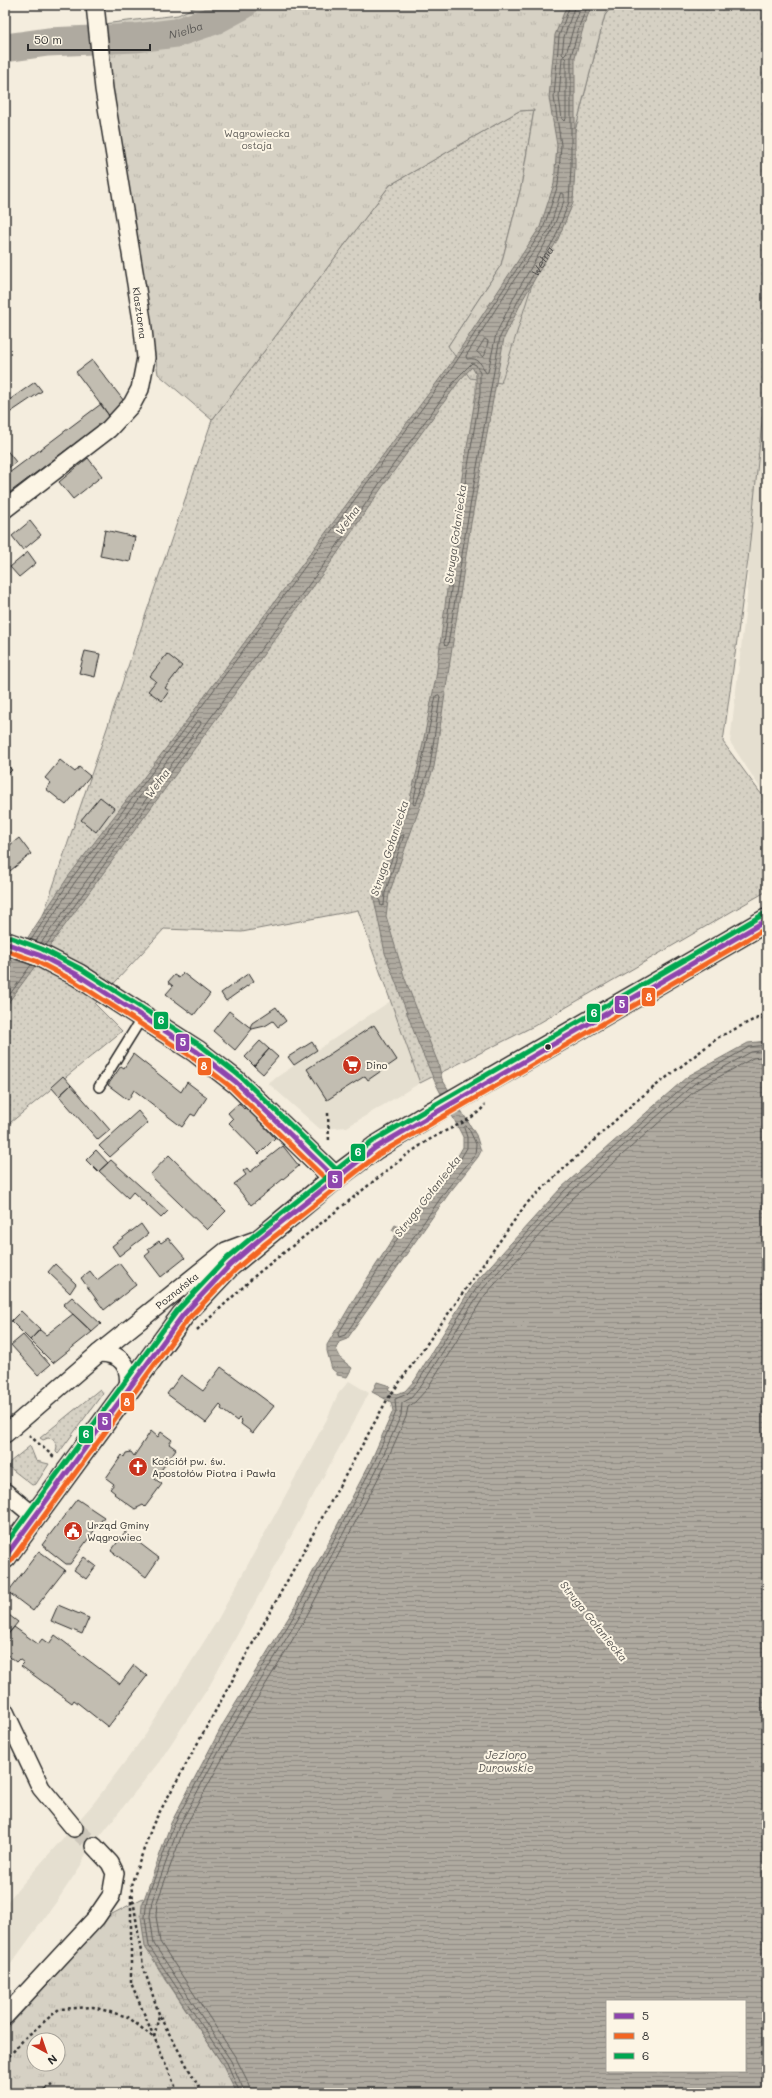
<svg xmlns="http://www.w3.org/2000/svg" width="772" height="2098" font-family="Mali,sans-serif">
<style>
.built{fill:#e5dfd0}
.grass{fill:url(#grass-dots);stroke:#807e78}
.park{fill:url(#park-tufts);stroke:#807e78;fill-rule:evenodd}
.water{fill:url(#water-rules);stroke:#7a7771;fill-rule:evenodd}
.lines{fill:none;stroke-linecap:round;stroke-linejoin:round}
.shore{stroke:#605e5a;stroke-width:1}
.river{stroke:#afaaa0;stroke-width:29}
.building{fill:#c2bdb1;stroke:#2b2b2b}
.minor-tunnel{stroke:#ccc6ba;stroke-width:17;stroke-dasharray:17 8;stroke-linecap:butt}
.service-casing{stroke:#2b2b2b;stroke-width:12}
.minor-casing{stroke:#2b2b2b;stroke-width:20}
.tertiary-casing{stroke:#2b2b2b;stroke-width:25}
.secondary-casing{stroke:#2b2b2b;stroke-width:25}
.path{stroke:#2b2b2b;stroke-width:2.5;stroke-dasharray:3 3;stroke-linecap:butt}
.service{stroke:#fcf5e5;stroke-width:9}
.minor{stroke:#fcf5e5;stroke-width:17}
.tertiary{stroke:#fcf5e5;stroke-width:22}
.secondary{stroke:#fcf5e5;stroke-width:22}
.bus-1-casing{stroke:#fcf5e5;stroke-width:8}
.bus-2-casing{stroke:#fcf5e5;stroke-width:8}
.bus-3-casing{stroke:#fcf5e5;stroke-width:8}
.bus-1{stroke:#8e44ad;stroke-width:5}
.bus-2{stroke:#f26522;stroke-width:5}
.bus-3{stroke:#00a651;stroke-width:5}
.bus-dot{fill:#2b2b2b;stroke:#fcf5e5;stroke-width:1.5}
.labels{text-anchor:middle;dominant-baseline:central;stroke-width:4;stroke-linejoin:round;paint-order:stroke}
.park-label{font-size:10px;fill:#565451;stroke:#fcf5e5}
.street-label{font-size:10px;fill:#2b2b2b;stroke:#fcf5e5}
.poi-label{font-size:10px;fill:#2b2b2b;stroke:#fcf5e5;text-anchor:start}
.water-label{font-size:11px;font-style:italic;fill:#595754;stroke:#fcf5e5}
.line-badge{stroke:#fcf5e5;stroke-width:1.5}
.badge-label{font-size:11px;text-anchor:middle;font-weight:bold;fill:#fff}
</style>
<defs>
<pattern id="grass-dots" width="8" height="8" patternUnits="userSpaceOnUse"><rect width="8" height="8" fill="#d6d1c4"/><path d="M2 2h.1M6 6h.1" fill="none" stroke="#b8b4a9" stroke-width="1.8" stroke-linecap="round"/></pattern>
<pattern id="park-tufts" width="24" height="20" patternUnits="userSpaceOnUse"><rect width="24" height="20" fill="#d6d1c4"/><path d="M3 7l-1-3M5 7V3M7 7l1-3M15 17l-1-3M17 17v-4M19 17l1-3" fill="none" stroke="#b8b4a9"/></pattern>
<pattern id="water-rules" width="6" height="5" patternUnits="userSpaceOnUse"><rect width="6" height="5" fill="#afaaa0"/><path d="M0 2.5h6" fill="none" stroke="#8f8b83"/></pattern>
</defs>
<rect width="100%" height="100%" fill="#f4edde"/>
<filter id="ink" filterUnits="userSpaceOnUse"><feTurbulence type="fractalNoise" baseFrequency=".025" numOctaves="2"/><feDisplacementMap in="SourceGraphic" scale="8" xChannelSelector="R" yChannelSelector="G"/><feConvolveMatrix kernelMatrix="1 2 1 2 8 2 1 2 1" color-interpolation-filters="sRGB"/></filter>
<g filter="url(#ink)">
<path class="built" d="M767 312V798L730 742 747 597 757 396Z
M392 1000 420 1083 415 1086 347 1127 320 1129 268 1083Z
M349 1381 369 1393 210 1685 159 1762 84 1856 83 1862 57 1901 5 1972V1904L93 1804 146 1734 217 1621 327 1419 338 1394Z"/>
<path class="grass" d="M613 5H767V372L748 560 723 742 767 802V891L534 1026 420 1083 358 910 242 932 164 929 95 1004 122 1031 5 1127V945L28 960 212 420 390 185 519 111 534 110 521 187 501 265 448 346 550 227 605 15Z
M100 1389 103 1393 58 1454 56 1452 57 1446 53 1439 48 1438 43 1440 40 1438Z
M30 1446 36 1461 49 1464 36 1484 32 1485 9 1467 10 1462Z"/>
<path class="park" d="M199 5H613L605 15 550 227 501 383 470 378 448 346 501 265 521 187 534 110 519 111 390 185 212 420 158 374 103 24 178 15Z
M143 1898 156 1965 223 2065 237 2093H5V2031L110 1915ZM34 2040H58V2064H34Z"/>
<path class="water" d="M567 5H592L584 25 575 57V168L573 203 558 239 523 299 504 338 470 529 434 767 389 894 386 916 405 979 438 1063 442 1079 476 1135 481 1151 478 1157 450 1192 347 1339 339 1342 336 1349 341 1359 352 1368 347 1377 337 1375V1373L332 1369 327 1351V1345L357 1294 397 1233 392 1230 395 1225 401 1228 422 1199 455 1161 463 1147V1137L435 1082 418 1043 385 953 373 894 406 814 419 763 436 677 459 495 476 393V374L472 367 460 380 383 486 332 561 5 1007V972L68 877 173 739 449 366 540 227 554 184 557 145 549 98 555 35Z
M767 1041V2093H237L223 2065 145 1947 141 1917 142 1905 171 1823 223 1724 292 1612 371 1461 393 1411 391 1402 372 1392 377 1382 390 1386 388 1389 396 1394 405 1391 415 1380 472 1286 561 1188 688 1076 748 1043ZM607 2001H745V2071H607Z"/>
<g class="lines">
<g class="shore">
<path d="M575 5 564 37 562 54 564 56 566 54 575 22 582 5"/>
<path d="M564 57 566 59V119L564 121 562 119 559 97 562 58Z"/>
<path d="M561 193 564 194V201L550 235 515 295 496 334 488 372 486 373C481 364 479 357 467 359L466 356 514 280 549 230Z"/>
<path d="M485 339 488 341 485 355 483 357 477 352Z"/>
<path d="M439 695 440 697 430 766 416 804 414 805 413 803 436 696Z"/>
<path d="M404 835 385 893 384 905 381 906 378 894 401 836Z"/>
<path d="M31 940 71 879 176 741 452 368 543 229 558 185 561 145 554 97 559 36 570 5"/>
<path d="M36 941 75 882 197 721H200L201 724 41 943"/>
<path id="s1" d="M46 945 230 691 328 559 379 484 457 378 472 363 476 365 480 373V394L463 496 444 644 446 646 448 645 466 529 500 337 520 297 555 238 569 202 571 167V56L580 24 588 5"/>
<path d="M5 1001 31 965"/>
<path d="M466 1126 469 1129 476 1144 475 1155 447 1189 345 1335 339 1337 338 1334 401 1233 458 1163 467 1148V1137L464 1128Z"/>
<path d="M240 2093 227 2063 149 1946 145 1917 147 1899 174 1824 227 1726 295 1614 374 1463 396 1412 395 1399 407 1394 418 1382 476 1289 564 1191 691 1080 749 1047 767 1045"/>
<path d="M245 2093 231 2061 154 1944 150 1916 152 1901 179 1826 231 1729 300 1616 379 1465 401 1415 402 1403 411 1398 422 1385 480 1292 567 1195 694 1084 751 1052 767 1050"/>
<path d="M251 2093 250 2086 236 2058 160 1942 156 1916 157 1902 184 1829 237 1732 305 1619 384 1467 406 1417 408 1407 415 1402 427 1389 485 1295 572 1199 697 1089 753 1058 767 1056"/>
</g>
<path class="river" id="s2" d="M5 48 48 42 136 38 176 33 215 20 243 5"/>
</g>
<path class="building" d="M92 360 124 401 110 417 76 372Z
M35 382 42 391 5 416V403Z
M101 404 110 417 5 496V476Z
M5 448 16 462 7 469 5 467Z
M88 458 102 476 73 499 59 482Z
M30 521 41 535 23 550 12 536Z
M105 530 135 537 130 562 100 556Z
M28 552 36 563 19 577 10 567Z
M85 651 100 654 95 677 79 673Z
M167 654 182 666 165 688 169 691 162 701 148 691 156 681 150 676Z
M60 760 75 772 79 767 90 776 66 805 46 789 51 783 45 778Z
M5 763 12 770 5 777Z
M100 797 114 808 96 832 81 820Z
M19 838 31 854 5 875V849Z
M183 973 210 994 194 1015 166 994 173 986 168 982 174 975 179 978Z
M249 973 254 981 226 1001 221 993Z
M276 1007 286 1021 278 1027 273 1021 265 1026 252 1029 250 1027 252 1023Z
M229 1011 252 1029 235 1050 213 1031Z
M374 1025 397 1060 368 1080 365 1076 327 1100 307 1069Z
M260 1041 269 1049 254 1066 245 1057Z
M312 1042 317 1050 294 1065 288 1057Z
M269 1049 278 1057 263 1074 254 1066Z
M133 1054 181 1092 187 1082 207 1097 195 1116 191 1114 182 1127 134 1090 128 1100 108 1085 121 1066 124 1068Z
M63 1076 71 1085 59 1096 51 1087Z
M71 1085 110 1130 98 1140 59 1096Z
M239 1103 244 1109 246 1107 275 1138 259 1154 229 1123 233 1119 228 1113Z
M138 1111 148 1123 110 1157 99 1146Z
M283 1146 299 1166 251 1205 234 1184 246 1175 243 1171 247 1168 250 1172Z
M96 1150 108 1163 98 1172 86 1160Z
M169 1155 226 1211 207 1230 150 1175Z
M111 1160 168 1211 161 1218 133 1192 128 1198 99 1171Z
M141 1224 148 1234 119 1256 112 1246Z
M168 1238 185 1258 161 1277 145 1256 150 1252 148 1249 159 1241 161 1243Z
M119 1263 136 1285 104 1310 81 1278 90 1271 97 1280Z
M55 1264 76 1284 70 1293 48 1272Z
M72 1297 101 1324 92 1332 63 1305Z
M21 1311 40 1329 30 1340 11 1321Z
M73 1314 92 1332 53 1363 30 1340 40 1330 46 1335Z
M23 1335 50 1365 38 1375 11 1345Z
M221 1367 274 1406 253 1433 241 1424 242 1421 239 1418 237 1421 221 1409 222 1407 220 1405 206 1423 167 1394 181 1375 203 1391Z
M151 1431 158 1437 161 1432 172 1440 169 1444 176 1449 155 1479 162 1484 145 1507 143 1505 135 1509 114 1494 115 1493 110 1489 114 1484 106 1478 122 1455 124 1457 126 1453 131 1452 134 1456Z
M77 1499 104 1517 70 1564H66L42 1545Z
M125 1532 159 1558 146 1577 111 1551Z
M39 1551 65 1570 33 1611 8 1592Z
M84 1557 96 1566 86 1579 74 1570Z
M58 1605 89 1618 82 1634 51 1621Z
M5 1612 18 1622 5 1638Z
M14 1627 38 1644 42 1639 49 1644 55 1635 120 1684 134 1665 147 1676 108 1727 74 1700 72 1703 21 1666 24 1663 19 1659 16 1662 5 1653V1638Z"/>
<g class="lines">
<path class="minor-tunnel" d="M74 1828 94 1846"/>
<defs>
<path id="service" d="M99 1087 143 1016"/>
<g id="minor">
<path d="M5 509 109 429 132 404 140 389 146 358 142 320 104 89 95 5"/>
<path d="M99 1353C121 1353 131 1366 128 1387"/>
<path id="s3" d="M5 1434 99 1353 226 1251 253 1241"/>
<path d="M5 1492 34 1516"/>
<path d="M5 1712 41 1788 74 1828"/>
<path d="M5 2016 96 1918 111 1896 115 1873 110 1863 94 1846"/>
</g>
<path id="tertiary" d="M335 1178 375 1148 434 1112 767 920"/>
<path id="secondary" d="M5 943 39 955 78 975 196 1051 236 1082 335 1178 230 1265 183 1315 5 1557"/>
</defs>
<use href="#service" class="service-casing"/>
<use href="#minor" class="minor-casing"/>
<use href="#tertiary" class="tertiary-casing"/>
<use href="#secondary" class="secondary-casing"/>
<path class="path" d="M756 1019 767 1011
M328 1113 329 1142
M197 1330 257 1274 408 1154C417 1148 425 1142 434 1137 451 1127 473 1121 485 1105
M29 1435 55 1458
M131 1895V1983L178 2093
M5 2061 25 2038 59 2009 93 2007 128 2017 154 2038 159 2015
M40 2093 52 2085
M202 2093 160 2017 143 1966 131 1885 153 1824 387 1400 526 1204 636 1101 719 1037 755 1019H767"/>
<use href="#service" class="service"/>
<use href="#minor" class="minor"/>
<use href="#tertiary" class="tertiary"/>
<use href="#secondary" class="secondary"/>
<defs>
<path id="bus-1" d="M5 943 39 955 78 975 196 1051 236 1082 335 1178
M5 1557 183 1315 230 1265 260 1239 375 1148 767 920"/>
<path id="bus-2" d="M5 950 36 961 74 981 192 1057 231 1087 330 1183
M11 1561 188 1319 235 1270 265 1244 379 1154 767 928"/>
<path id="bus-3" d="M7 936 42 949 81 969 200 1045 241 1077 340 1173
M5 1545 177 1311 225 1260 256 1234 371 1142 764 914"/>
</defs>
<use href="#bus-1" class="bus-1-casing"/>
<use href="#bus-2" class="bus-2-casing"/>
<use href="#bus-3" class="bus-3-casing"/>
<use href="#bus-1" class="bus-1"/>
<use href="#bus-2" class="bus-2"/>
<use href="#bus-3" class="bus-3"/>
</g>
</g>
<defs>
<symbol id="supermarket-disc" viewBox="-11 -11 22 22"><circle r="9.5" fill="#c8321e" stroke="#fcf5e5"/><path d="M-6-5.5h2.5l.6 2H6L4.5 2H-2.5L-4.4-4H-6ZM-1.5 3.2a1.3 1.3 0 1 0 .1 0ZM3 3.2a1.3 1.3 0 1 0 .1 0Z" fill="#fff"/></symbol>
<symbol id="church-disc" viewBox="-11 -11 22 22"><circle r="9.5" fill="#c8321e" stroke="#fcf5e5"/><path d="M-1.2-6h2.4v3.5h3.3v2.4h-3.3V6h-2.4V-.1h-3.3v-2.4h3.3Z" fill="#fff"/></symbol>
<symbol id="civic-disc" viewBox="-11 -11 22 22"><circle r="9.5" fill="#c8321e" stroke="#fcf5e5"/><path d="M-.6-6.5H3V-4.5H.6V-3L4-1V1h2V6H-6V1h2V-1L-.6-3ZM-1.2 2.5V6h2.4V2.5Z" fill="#fff"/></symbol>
</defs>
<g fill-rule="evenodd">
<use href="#supermarket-disc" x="341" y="1054" width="22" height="22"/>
<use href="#church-disc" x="127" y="1456" width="22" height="22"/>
<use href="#civic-disc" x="62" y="1520" width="22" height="22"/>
</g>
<circle class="bus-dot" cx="548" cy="1047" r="3.5"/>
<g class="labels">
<g class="park-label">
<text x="257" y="133">Wągrowiecka<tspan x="257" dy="12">ostoja</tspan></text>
</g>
<g class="street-label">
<text transform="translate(140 313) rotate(82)">Klasztorna</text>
<text stroke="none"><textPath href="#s3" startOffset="224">Poznańska</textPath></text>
</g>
<g class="poi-label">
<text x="366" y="1065">Dino</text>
<text x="152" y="1461">Kościół pw. św.<tspan x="152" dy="12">Apostołów Piotra i Pawła</tspan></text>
<text x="87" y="1525">Urząd Gminy<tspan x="87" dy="12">Wągrowiec</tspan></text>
</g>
<g class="water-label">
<text stroke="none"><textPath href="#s2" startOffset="182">Nielba</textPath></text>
<text stroke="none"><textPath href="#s1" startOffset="1413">Wełna</textPath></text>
<text transform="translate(347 520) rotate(-54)">Wełna</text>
<text transform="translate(455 534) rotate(-82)">Struga Gołaniecka</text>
<text transform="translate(157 783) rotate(-54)">Wełna</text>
<text transform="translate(389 848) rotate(-72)">Struga Gołaniecka</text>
<text transform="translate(427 1196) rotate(-52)">Struga Gołaniecka</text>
<text transform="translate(594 1621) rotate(51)">Struga Gołaniecka</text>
<text x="506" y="1754">Jezioro<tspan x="506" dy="13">Durowskie</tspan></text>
</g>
</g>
<g class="line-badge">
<rect x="641" y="987" width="15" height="20" rx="4" fill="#f26522"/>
<rect x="614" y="995" width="15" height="19" rx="4" fill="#8e44ad"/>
<rect x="586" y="1003" width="15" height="20" rx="4" fill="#00a651"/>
<rect x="153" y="1011" width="16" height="19" rx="4" fill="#00a651"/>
<rect x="175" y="1033" width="15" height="19" rx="4" fill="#8e44ad"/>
<rect x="197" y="1057" width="15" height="19" rx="4" fill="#f26522"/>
<rect x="350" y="1143" width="16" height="19" rx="4" fill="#00a651"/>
<rect x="327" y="1170" width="16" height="19" rx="4" fill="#8e44ad"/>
<rect x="120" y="1392" width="15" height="20" rx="4" fill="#f26522"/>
<rect x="97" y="1412" width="15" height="19" rx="4" fill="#8e44ad"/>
<rect x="78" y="1425" width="16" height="19" rx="4" fill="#00a651"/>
</g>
<g class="badge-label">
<text x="649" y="1001">8</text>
<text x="622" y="1008">5</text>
<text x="594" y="1017">6</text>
<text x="161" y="1024">6</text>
<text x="183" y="1046">5</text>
<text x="204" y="1070">8</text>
<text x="358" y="1156">6</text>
<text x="335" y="1183">5</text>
<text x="127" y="1406">8</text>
<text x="105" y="1425">5</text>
<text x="86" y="1438">6</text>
</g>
<rect width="772" height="2098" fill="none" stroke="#fcf5e5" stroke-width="20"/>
<rect x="10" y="10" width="752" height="2078" fill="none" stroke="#2b2b2b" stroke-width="1.5" filter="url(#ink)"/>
<rect x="606" y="2000" width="140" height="72" fill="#fcf5e5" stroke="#a8a49b"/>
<rect x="614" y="2013" width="20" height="6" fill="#8e44ad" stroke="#a8a49b"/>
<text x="642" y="2020" font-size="12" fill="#2b2b2b">5</text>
<rect x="614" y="2033" width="20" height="6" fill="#f26522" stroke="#a8a49b"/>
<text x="642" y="2040" font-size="12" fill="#2b2b2b">8</text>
<rect x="614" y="2053" width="20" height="6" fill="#00a651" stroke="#a8a49b"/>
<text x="642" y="2060" font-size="12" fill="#2b2b2b">6</text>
<g transform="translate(46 2052) rotate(140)"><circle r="19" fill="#fcf5e5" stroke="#a8a49b"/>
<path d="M0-3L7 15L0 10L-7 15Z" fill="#c8321e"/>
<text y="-6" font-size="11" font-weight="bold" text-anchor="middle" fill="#2b2b2b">N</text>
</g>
<path d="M28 44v6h122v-6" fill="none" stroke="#2b2b2b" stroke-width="2"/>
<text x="34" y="44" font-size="12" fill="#2b2b2b" stroke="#fcf5e5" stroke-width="3" paint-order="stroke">50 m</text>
</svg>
